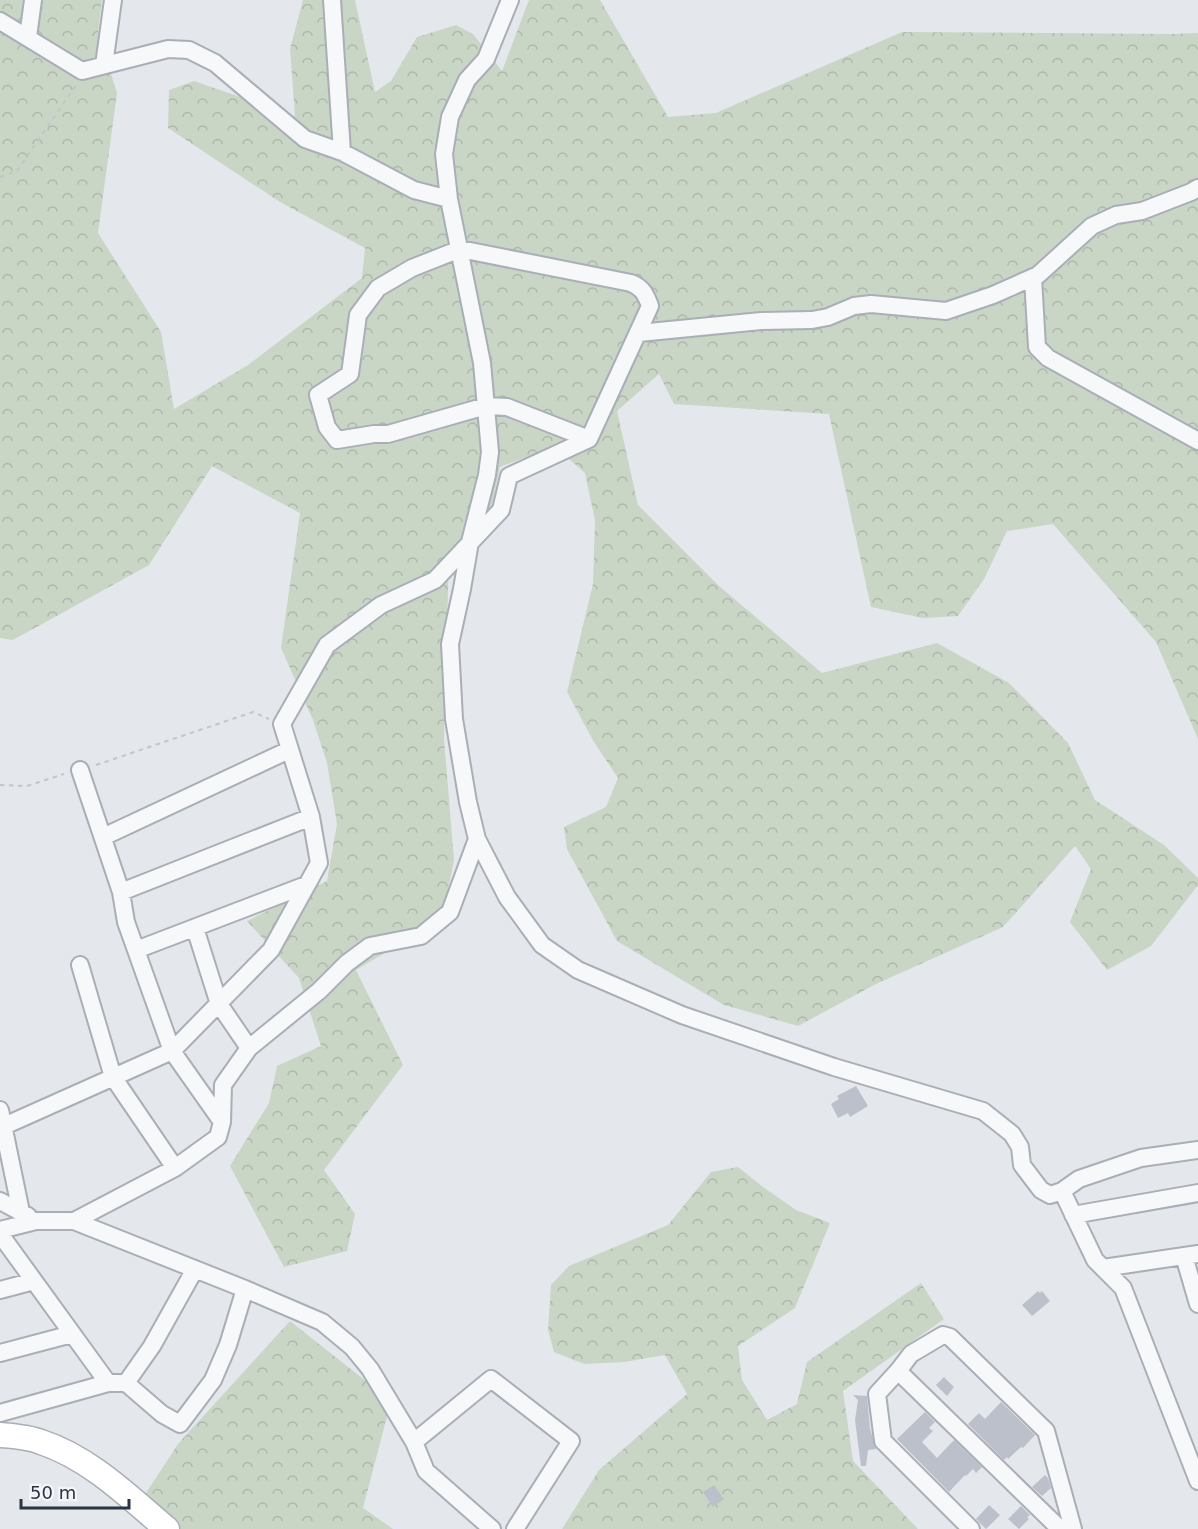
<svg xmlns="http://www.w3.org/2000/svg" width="1198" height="1529" font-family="'DejaVu Sans',sans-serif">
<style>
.forest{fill:url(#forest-crowns)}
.building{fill:#bbc0ca}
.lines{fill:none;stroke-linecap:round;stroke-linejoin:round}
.street-casing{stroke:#a9aeb7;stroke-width:20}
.secondary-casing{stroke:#a9aeb7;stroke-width:27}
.path{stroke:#c2c5cb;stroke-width:2;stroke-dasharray:4.5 4.5;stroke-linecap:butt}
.street{stroke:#f7f8fa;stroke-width:16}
.secondary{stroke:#fff;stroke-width:24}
</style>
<defs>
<pattern id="forest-crowns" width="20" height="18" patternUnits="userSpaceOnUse" patternTransform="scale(1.5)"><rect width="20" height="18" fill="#c9d6c5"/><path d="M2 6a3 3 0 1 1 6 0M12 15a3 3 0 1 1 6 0" fill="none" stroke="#adb8ab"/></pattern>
</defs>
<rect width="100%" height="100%" fill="#e4e7ec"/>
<path class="forest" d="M0 0H102L98 33 117 93 98 233 161 332 174 409 248 365 362 278 365 248 280 202 168 128 169 90 194 81 295 116 290 49 303 0H355L375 92 391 81 417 37 456 25 473 34 502 71 529 0H600L668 117 716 113 902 32 1172 34 1198 33V739L1156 642 1053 524 1007 531 984 579 958 616 923 618 871 607 829 414 674 404 659 374 617 411 638 505 719 586 822 673 937 643 1009 683 1068 743 1095 800 1164 845 1198 878V885L1151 946 1107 970 1070 922 1091 869 1075 846 1003 927 876 984 798 1026 724 1005 617 941 567 849 564 827 606 807 618 778 594 742 567 692 593 584 595 520 585 473 554 446 500 467 488 523 449 553 444 739 454 860 442 919 356 970 403 1065 324 1170 355 1214 347 1251 284 1267 230 1166 269 1103 277 1066 321 1046 299 978 247 921 327 881 337 824 327 763 313 720 281 648 300 513 212 466 149 565 13 640 0 638Z
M738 1167 763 1187 796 1210 830 1223 795 1308 738 1346 742 1380 767 1420 797 1404 807 1362 921 1283 944 1319 843 1391 853 1461 918 1529H562L599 1470 687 1394 665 1355 624 1362 584 1364 554 1352 548 1330 551 1285 569 1266 668 1225 711 1172Z
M290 1321 391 1401 363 1508 393 1529H179L144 1496 178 1444Z"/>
<path class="building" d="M856 1086 868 1106 850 1117 848 1113 838 1118 831 1104 839 1099 837 1096Z
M1038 1291 1040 1293 1042 1291 1050 1301 1032 1316 1022 1305Z
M944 1377 954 1387 947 1396 936 1385Z
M853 1395 867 1396 870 1429 876 1449 868 1450 866 1466H861L855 1420 858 1400Z
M1001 1402 1035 1435 1023 1448 1021 1447 1008 1459 1007 1457 1004 1460 968 1424 979 1413 985 1419Z
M925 1412 935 1422 929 1428 933 1431 922 1442 937 1458 954 1440 982 1467 976 1473 973 1469 966 1476 965 1475 949 1492 897 1439Z
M1045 1475 1048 1478 1051 1488 1042 1496 1032 1487Z
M714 1485 724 1499 713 1507 703 1492Z
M989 1505 1000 1515 986 1529 976 1519Z
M1021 1506 1030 1515 1027 1517 1029 1519 1019 1529 1008 1519Z"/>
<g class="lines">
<defs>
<path id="street" d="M332 0 342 152
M510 0 486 59 467 80 450 117 444 154 449 199 482 363 490 452 487 475 470 542 462 589 450 644 454 719 468 802 477 839 507 897 542 945 578 970 682 1015 834 1067 983 1111 1012 1134 1020 1147 1022 1165 1041 1190 1050 1195 1062 1191 1079 1179 1141 1158 1198 1150
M0 21 82 71 168 49 189 50 215 63 305 139 342 152 414 190 449 199
M28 37 33 0
M104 65 113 0
M460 249 631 283C643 288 646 295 650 306L589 439 507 407 486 406 388 434H374L337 440 327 427 318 395 350 374 358 315 378 288 412 268Z
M1033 278 1037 347 1048 358 1198 441
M639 333 761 321 812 320 828 317 854 306 871 304 946 311 993 295 1038 275 1092 226 1116 215 1142 211 1191 192 1198 188
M80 770 121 892 126 922 172 1051 222 1122
M103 837 289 750
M121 892 311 817
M195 928 219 1004 249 1048
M136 950 306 885
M80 965 113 1077 175 1168
M0 1110 21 1212
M0 1122 4 1126 172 1051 271 950 319 863 311 817 282 724 327 645 381 605 435 580 501 510 509 476 589 439
M1062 1191 1095 1260 1103 1268 1198 1254
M0 1201 28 1216
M1073 1215 1198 1193
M74 1221 175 1168 218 1137 222 1122 223 1085 249 1048 319 991 347 963 370 946 421 936 450 912 477 839
M0 1230 36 1221H74L245 1289 322 1322 352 1347 370 1369 414 1442 426 1471 492 1529
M0 1234 108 1383
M1184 1256 1198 1304
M1103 1268 1123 1288 1198 1481
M0 1290 34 1281
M0 1353 72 1334
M898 1371 877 1394 883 1441 971 1529
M126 1383 152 1346 195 1269
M0 1413 108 1383H126L162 1414 180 1424 213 1380 228 1345 245 1289
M414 1442 491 1379 571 1441 515 1529
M1060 1529 898 1371 911 1354 943 1335 950 1337 1046 1431 1073 1529"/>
<path id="secondary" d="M0 1435C13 1436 29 1437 41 1442 90 1458 129 1497 167 1529"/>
</defs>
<use href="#street" class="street-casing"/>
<use href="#secondary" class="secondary-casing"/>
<path class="path" d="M0 177 17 171 76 85
M96 765 253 712 269 719
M0 785 27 786 64 774"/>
<use href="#street" class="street"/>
<use href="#secondary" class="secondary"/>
</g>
<path d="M21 1499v9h108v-9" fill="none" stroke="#2b3445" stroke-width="3"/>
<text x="30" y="1499" font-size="18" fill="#2b3445" stroke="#f4f6f9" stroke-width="4.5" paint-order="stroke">50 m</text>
</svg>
